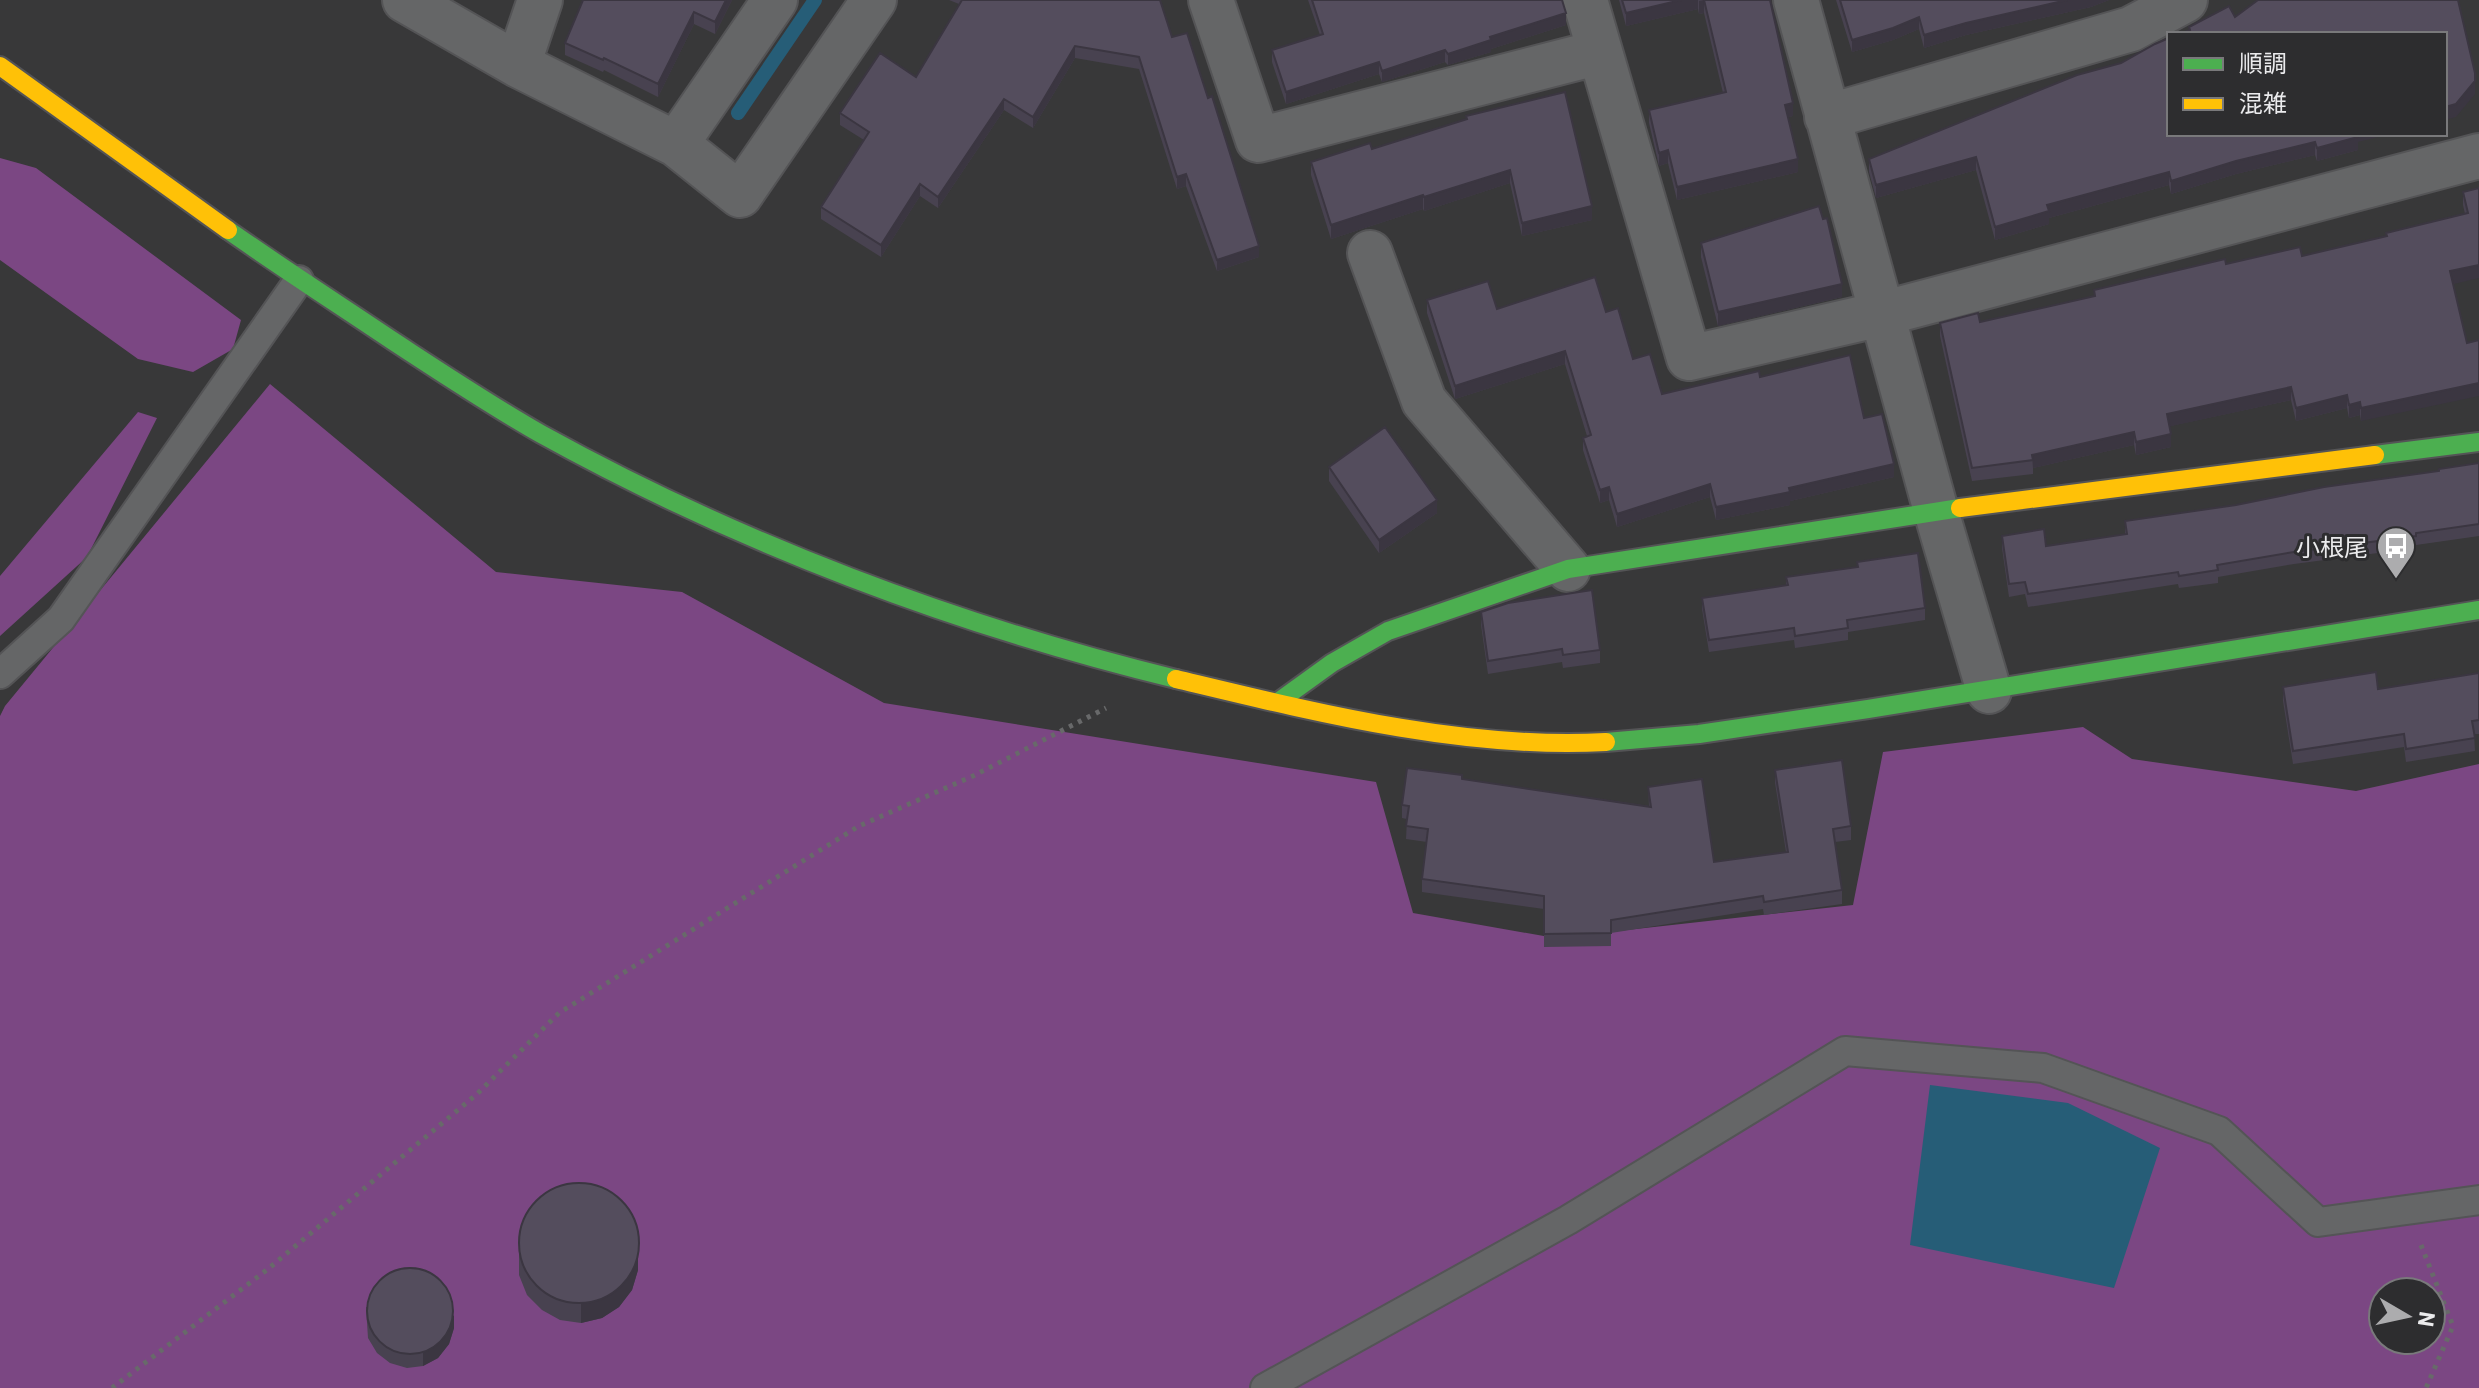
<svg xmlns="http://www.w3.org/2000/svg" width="2479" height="1388" font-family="Barlow,'Noto Sans JP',sans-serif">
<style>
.forest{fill:#7b4783;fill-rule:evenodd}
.water{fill:#265d77}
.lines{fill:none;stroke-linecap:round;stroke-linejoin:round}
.stream{stroke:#265d77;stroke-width:14}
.lane-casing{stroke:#545456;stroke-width:32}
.street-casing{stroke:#545456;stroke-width:48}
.fast-casing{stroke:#545456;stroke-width:22}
.slow-casing{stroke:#545456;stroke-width:22}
.path{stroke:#68696a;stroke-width:5;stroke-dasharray:4 6;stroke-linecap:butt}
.lane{stroke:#656667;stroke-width:28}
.street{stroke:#656667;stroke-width:44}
.fast{stroke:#4caf50;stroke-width:18}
.slow{stroke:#ffc107;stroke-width:18}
.wall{fill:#484250}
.shaded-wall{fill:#3b3641}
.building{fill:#544d5d;stroke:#3b3641;stroke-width:2}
.labels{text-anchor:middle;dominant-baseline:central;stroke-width:6;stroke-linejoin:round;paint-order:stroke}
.poi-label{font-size:24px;fill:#ebebed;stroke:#2d2d2f;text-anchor:end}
</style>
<rect width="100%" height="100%" fill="#383839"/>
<path class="forest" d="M0 158 36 168 241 320 233 349 193 372 138 359 0 260Z
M270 384 496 572 682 592 884 703 1376 782 1413 913 1555 938 1853 905 1883 752 2083 727 2132 759 2356 791 2479 764V1388H0V716L5 706ZM2383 1292H2431V1340H2383Z
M138 412 157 418 87 557 0 636V576Z"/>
<path class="water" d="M1930 1085 2068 1103 2160 1148 2114 1288 1910 1245Z"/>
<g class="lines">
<path class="stream" d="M738 113 815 0"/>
<defs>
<path id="lane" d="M0 674 61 619 299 280
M1265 1388 1568 1220 1845 1051 2043 1068 2219 1131 2318 1222 2479 1200"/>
<path id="street" d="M405 0 518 65 676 144 740 195 874 0
M1211 0 1258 140 1600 52
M1585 0 1689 358 1881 314 2479 156
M1796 0 1936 511 1989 691
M518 65 540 0
M1827 117 2131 29 2185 0
M676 144 775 0
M1370 253 1424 401 1568 569"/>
<path id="fast" d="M228 230C282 268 338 304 393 341 442 373 490 405 541 434 738 543 958 626 1176 679
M2375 455 2479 442
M1278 702 1332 663 1388 631 1568 569 1960 508
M1606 742 1699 734 1868 709 2479 610"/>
<path id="slow" d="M0 66 228 230
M1960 508 2375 455
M1176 679C1314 712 1463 750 1606 742"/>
</defs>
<use href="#lane" class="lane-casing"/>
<use href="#street" class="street-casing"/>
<use href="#fast" class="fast-casing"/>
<use href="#slow" class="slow-casing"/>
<path class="path" d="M2421 1245 2453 1326 2426 1388
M112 1388 268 1269 477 1094 559 1013 859 826 973 776 1106 708"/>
<use href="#lane" class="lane"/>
<use href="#street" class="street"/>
<use href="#fast" class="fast"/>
<use href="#slow" class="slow"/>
</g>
<path class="wall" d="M732 0 715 34 694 24 658 97 604 70 603 72 565 55V43Z
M949 0H1160L1172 37 1259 257 1217 271 1186 186 1177 189 1139 69 1075 58 1033 128 1004 110 938 208 920 196 881 257 821 219V207L864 140 840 125V113L916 77 959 4Z
M1308 0H1562L1566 25 1491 49V52L1448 65 1445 62 1382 82 1379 74 1286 104 1272 62V50L1320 35Z
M1619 0H1770L1793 116 1788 117 1798 172 1677 200 1668 163 1659 166 1649 123V110L1723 93 1704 13 1699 14 1698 9 1626 26Z
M1836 0H2109L2091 7 1966 35 1924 48 1919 29 1893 40 1852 52Z
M2121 63 2358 142V150L2317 161 2315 155 2236 174 2171 194 2169 185 2049 218V224L1995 240 1976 170 1876 198 1869 172V159Z
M1466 116 1592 220 1522 236 1510 183 1424 211 1423 209 1331 239 1311 175V162L1372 149 1466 119Z
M2479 188 2453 284 2361 421 2360 415 2349 418 2347 408 2296 421 2291 400 2170 426 2171 447 2136 455 2134 445 2033 468V474L1972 481 1940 336V323L1980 322 2094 296V290L2226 264 2302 256 2386 236V233L2465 214 2463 205V192Z
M1701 243 1842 297 1718 326 1701 257Z
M1427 300 1497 309 1606 312 1633 359 1662 394 1760 377 1864 418 1894 477 1790 501V505L1716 520 1710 497 1617 527 1609 500 1600 503 1583 450V438L1587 436 1565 364 1455 399 1427 313Z
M2479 463V536L2416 545V548L2294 564 2218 577V583L2179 588 2178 584 2028 607 2025 594 2009 597 2002 548V536L2046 546 2125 535V521L2236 505 2439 472Z
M1329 467 1437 513 1379 553 1329 481Z
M1857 562 1925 608V620L1848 632V640L1795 648 1794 640 1709 652 1702 609V598L1786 585V577L1857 567Z
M1481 612 1600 650V663L1563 668 1562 662 1488 674 1481 625Z
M2479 673V734H2474L2475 751 2406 762 2404 747 2293 764 2283 701V687L2378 689Z
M1775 770 1851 826V840L1835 842 1842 890V904L1764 915 1763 909 1611 933V946L1544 947V909L1422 892V879L1427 842 1406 839 1407 819 1402 818V805L1462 779 1649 806 1648 787 1714 862 1786 852 1775 783Z
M519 1235 638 1270 632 1290 619 1307 602 1318 581 1323 560 1320 542 1310 527 1295 519 1275Z
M366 1307 454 1328 449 1344 438 1358 423 1366 407 1368 390 1363 377 1353 368 1338Z"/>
<path class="shaded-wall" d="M726 0H732L715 34V22Z
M1681 0H1698V9L1626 26V13Z
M1704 0V13L1699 14V1Z
M2067 0H2109L2091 7 1966 35 1924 48V35L1966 23Z
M694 12V24L658 97V84Z
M1566 13V25L1491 49V52L1448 65V54L1490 37Z
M1919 17V29L1893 40 1852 52V40Z
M1075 46V58L1033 128V117Z
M1445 50V62L1382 82V71Z
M1379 62V74L1286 104V92Z
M2475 81V94L2456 117 2445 120V107Z
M1004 99V110L938 208V197Z
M1793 103V116L1785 118V105Z
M2357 134H2390L2358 142V150L2317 161V148Z
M2315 142V155L2236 174 2171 194V181L2236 161Z
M1668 150V163L1659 166V153Z
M1976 157V170L1876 198V185Z
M1798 159V172L1677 200V187Z
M1510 170V183L1424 211V197Z
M2169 172V185L2049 218V224L1995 240V227L2047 205Z
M1186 174V186L1177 189V177Z
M920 184V196L881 257V245Z
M1423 195V209L1331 239V225Z
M1592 206V220L1522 236V223Z
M1259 246V257L1217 271V260Z
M2479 265V278L2450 285V271Z
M1842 284V297L1718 326V312Z
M1565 351V364L1455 399V386Z
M2479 383V396L2361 421V408Z
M2291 387V400L2167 427V414Z
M2347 395V408L2296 421V408Z
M2360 402V415L2349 418V405Z
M2134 432V445L2033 468 2032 455Z
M2171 434V447L2136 455V442Z
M1894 464V477L1790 501V505L1716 520V507L1789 488Z
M1710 484V497L1617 527V514Z
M1609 487V500L1600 503V490Z
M1437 500V513L1379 553V540Z
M638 1251V1270L632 1290 619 1307 602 1318 581 1323V1304Z
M454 1315V1328L449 1344 438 1358 423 1366V1353Z"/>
<path class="building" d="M583 0H726L715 22 694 12 658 84 604 58 603 60 565 43Z
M962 0H1160L1172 37 1187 33 1208 98 1212 96 1259 246 1217 260 1186 174 1177 177 1139 57 1075 46 1033 117 1004 99 938 197 920 184 881 245 821 207 869 132 840 113 880 53 916 77Z
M1312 0H1562L1566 13 1490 37 1491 40 1448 54 1445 50 1382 71 1379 62 1286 92 1272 50 1323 34Z
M1622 0H1681L1626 13Z
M1704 0H1770L1793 103 1785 105 1798 159 1677 187 1668 150 1659 153 1649 110 1726 92Z
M1840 0H2067L1966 23 1924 35 1919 17 1893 28 1852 40Z
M2258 0H2458L2475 73V81L2456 104 2445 107V34H2180L2190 30 2189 27 2229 6 2235 17Z
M2169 38V134H2358V137L2317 148 2315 142 2236 161 2171 181 2169 172 2047 205 2049 211 1995 227 1976 157 1876 185 1869 159 2077 75 2121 63 2155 44Z
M1565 92 1592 206 1522 223 1510 170 1424 197 1423 195 1331 225 1311 162 1370 143 1372 149 1467 119 1466 116Z
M2479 188V265L2450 271 2467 343 2479 340V383L2361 408 2360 402 2349 405 2347 395 2296 408 2291 387 2167 414 2171 434 2136 442 2134 432 2032 455 2033 460 1972 468 1940 323 1978 313 1980 322 2095 296 2094 290 2225 259 2226 264 2300 247 2302 256 2387 236 2386 233 2468 213 2463 192Z
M1819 206 1823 219 1827 218 1842 284 1718 312 1701 243Z
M1595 277 1606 312 1618 308 1633 359 1650 354 1662 394 1759 371 1760 377 1850 355 1864 418 1882 414 1894 464 1789 488 1790 492 1716 507 1710 484 1617 514 1609 487 1600 490 1583 438 1591 435 1565 351 1455 386 1427 300 1488 281 1497 309Z
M1385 427 1437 500 1379 540 1329 467Z
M2479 463V524L2416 533V536L2294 552 2217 565 2218 570 2179 576 2178 572 2028 594 2025 582 2009 584 2002 536 2044 529 2046 546 2127 534 2125 521 2236 505 2324 487 2439 471V469Z
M1918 553 1925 608 1847 620 1848 628 1795 636 1794 628 1709 640 1702 598 1788 585 1786 577 1858 567 1857 562Z
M1592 590 1600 650 1563 655 1562 649 1488 661 1481 612 1508 603Z
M2376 672 2378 689 2479 673V720L2472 721 2475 738 2406 749 2404 734 2293 751 2283 687Z
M1842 760 1851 826 1833 829 1842 890 1764 902 1763 896 1611 920V933L1544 934V896L1422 879 1428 829 1406 826 1409 806 1402 805 1407 768 1462 775V779L1651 807 1648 787 1702 779 1714 862 1788 852 1775 770Z
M519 1243a60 60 0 1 1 120 0a60 60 0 1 1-120 0Z
M367 1311a43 43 0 1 1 86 0a43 43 0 1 1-86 0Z"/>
<defs>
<symbol id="bus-pin" viewBox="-11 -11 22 30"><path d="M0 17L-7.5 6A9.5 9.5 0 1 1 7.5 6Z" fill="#acacae" stroke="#2d2d2f"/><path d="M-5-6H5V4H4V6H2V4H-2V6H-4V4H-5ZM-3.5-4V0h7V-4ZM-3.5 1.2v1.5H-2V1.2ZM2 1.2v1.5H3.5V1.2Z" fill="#fff"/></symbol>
</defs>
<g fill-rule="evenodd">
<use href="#bus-pin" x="2374" y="524" width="44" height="60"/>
</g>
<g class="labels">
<g class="poi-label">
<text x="2368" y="546">小根尾</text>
</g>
</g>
<rect x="2167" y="32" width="280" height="104" fill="#2d2d2f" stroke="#79797b" stroke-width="2"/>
<rect x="2183" y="58" width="40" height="12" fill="#4caf50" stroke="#79797b" stroke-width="2"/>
<text x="2239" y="72" font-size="24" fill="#ebebed">順調</text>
<rect x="2183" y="98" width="40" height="12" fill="#ffc107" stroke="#79797b" stroke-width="2"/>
<text x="2239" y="112" font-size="24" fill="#ebebed">混雑</text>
<g transform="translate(2407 1316) rotate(99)"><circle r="38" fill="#2d2d2f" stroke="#79797b" stroke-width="2"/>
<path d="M0-6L14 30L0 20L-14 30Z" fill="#acacae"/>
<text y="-12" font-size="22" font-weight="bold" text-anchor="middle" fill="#ebebed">N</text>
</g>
</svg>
